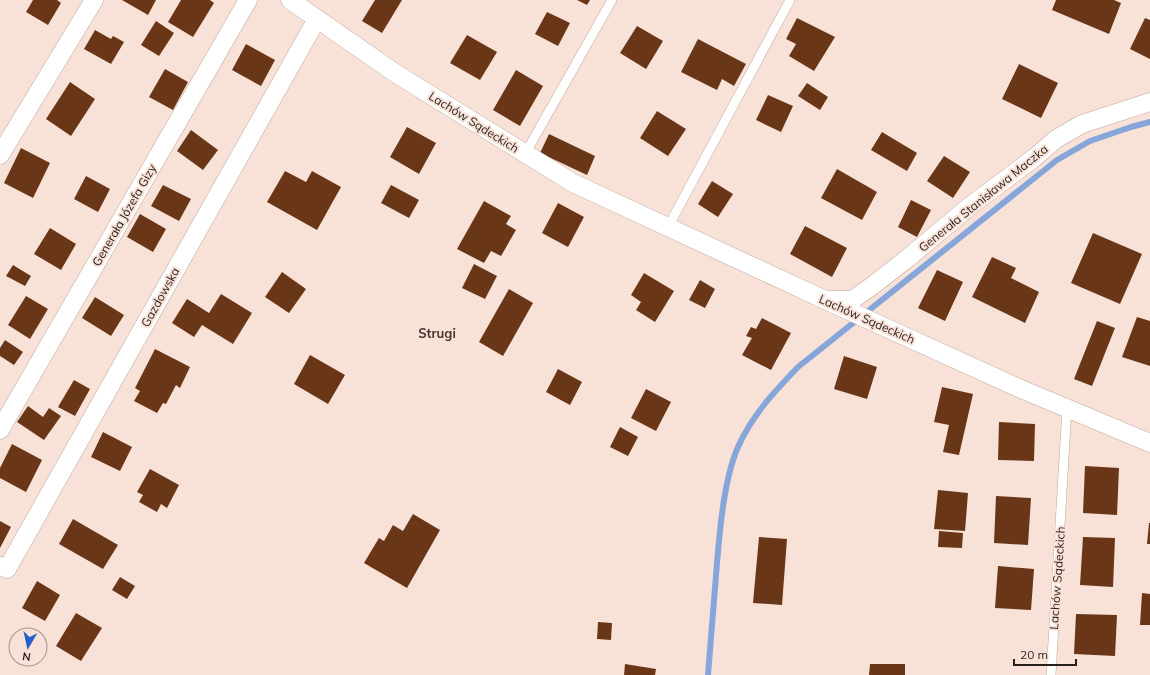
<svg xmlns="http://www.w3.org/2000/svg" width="1150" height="675" font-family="Mulish,sans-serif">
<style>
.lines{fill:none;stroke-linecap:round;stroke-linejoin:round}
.stream{stroke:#86a6da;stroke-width:6}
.building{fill:#693717}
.service-casing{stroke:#bda89e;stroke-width:10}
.minor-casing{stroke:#bda89e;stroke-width:19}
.service{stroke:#fff;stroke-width:9}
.minor{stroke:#fff;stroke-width:18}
.labels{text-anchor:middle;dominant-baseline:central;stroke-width:4;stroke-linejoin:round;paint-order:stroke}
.street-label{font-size:12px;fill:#271f1c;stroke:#f8e2d8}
.neighbourhood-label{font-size:13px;font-weight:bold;fill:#45352c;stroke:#f8e2d8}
</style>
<rect width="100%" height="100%" fill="#f8e2d8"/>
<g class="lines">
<path class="stream" d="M708 675C711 638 714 600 717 563 720 528 724 479 738 447 752 415 775 391 798 367L1057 160 1090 141 1131 127 1150 122"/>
</g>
<path class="building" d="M33 0H57L61 3 48 25 26 12Z
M122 0H156L148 15Z
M181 0H210L214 3 193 37 168 22Z
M375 0H402L382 33 362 21Z
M577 0H590L587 5Z
M1056 0H1114L1121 3 1109 34 1052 10Z
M547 12 570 23 558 46 535 34Z
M797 18 835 37 814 71 789 56 796 44 786 39Z
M1145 18 1150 20V59L1130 49Z
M156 21 174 33 159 56 141 45Z
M637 26 663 41 646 69 620 53Z
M95 30 111 39 113 36 124 42 111 64 84 49Z
M467 35 497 52 480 80 450 63Z
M698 39 746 64 734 86 722 79 717 90 681 72Z
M246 44 275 60 261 86 232 70Z
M1019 64 1058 83 1041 118 1002 99Z
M165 69 188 82 173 110 149 97Z
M516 70 543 86 520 126 493 110Z
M70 82 95 99 71 136 46 119Z
M807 83 828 97 820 110 798 96Z
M768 95 793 106 781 132 756 120Z
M657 111 686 129 668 156 640 138Z
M407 127 436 143 419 174 390 157Z
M191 130 218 150 203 170 177 151Z
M882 132 917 153 907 171 871 150Z
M549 134 595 156 587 175 540 153Z
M21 148 50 163 33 198 4 183Z
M944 156 970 172 953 198 927 181Z
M837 169 877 192 862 220 821 198Z
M285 171 306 182 312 171 341 187 317 230 267 202Z
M86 176 110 189 98 212 74 199Z
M712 181 733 194 718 217 698 204Z
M163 185 191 199 179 221 151 206Z
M391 185 419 200 409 218 381 203Z
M911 200 931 210 917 237 898 227Z
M484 201 511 216 506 224 516 230 501 256 491 251 484 263 457 249Z
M558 203 584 217 568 247 542 233Z
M140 214 166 229 153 252 127 237Z
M805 226 847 248 832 277 790 254Z
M50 228 76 244 61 270 34 254Z
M1093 233 1142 254 1120 304 1071 283Z
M992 257 1016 268 1011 278 1039 292 1025 323 972 297Z
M474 264 497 276 485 299 462 288Z
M13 265 31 276 25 286 6 276Z
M937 270 963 282 945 321 918 308Z
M282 272 306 289 289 313 265 297Z
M644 273 674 291 655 322 636 310 641 302 631 295Z
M700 280 715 289 705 308 689 300Z
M509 289 533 303 503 356 479 342Z
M221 294 252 313 233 344 202 325 194 337 172 323 187 299 209 313Z
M26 296 48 309 30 339 8 325Z
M95 297 124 315 111 336 82 318Z
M1137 317 1150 321V366L1122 357Z
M762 318 791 333 771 370 742 355 752 338 746 336 751 327 756 329Z
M1097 321 1115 328 1092 386 1074 379Z
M5 340 23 352 14 365 0 356V348Z
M155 349 190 367 180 388 176 385 166 404 163 403 157 413 134 401 140 391 135 388Z
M310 355 345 375 328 404 294 384Z
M844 356 877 367 867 399 834 389Z
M558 369 582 382 570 405 546 392Z
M74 380 90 389 75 416 58 407Z
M942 387 973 394 959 455 943 452 949 425 934 422Z
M646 389 671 402 656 431 631 418Z
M28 406 43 417 49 408 61 416 44 440 17 422Z
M999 422 1035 424 1034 461 998 460Z
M620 427 638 437 628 456 610 447Z
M103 432 132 447 120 471 91 457Z
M12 444 42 460 26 492 0 478V468Z
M1085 466 1119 468 1117 515 1083 513Z
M150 469 179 485 167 508 161 504 157 512 139 502 143 495 137 492Z
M938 490 968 493 965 531 934 529Z
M996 496 1031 498 1028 545 994 543Z
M413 514 440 530 407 588 364 563 379 538 384 541 393 525 403 531Z
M73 519 118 545 103 569 59 544Z
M0 521 11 527 0 548Z
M1149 523H1150V544H1147Z
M939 531 963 533 962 548 938 547Z
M759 537 787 539 782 605 753 603Z
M1083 537 1115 538 1113 587 1080 585Z
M998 566 1034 569 1031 610 995 608Z
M120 577 135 586 127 599 112 590Z
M37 581 60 595 45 621 22 608Z
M1142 593 1150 594V625H1140Z
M76 613 102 628 81 661 56 646Z
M1076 614 1117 615 1115 656 1074 654Z
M598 622 612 623 611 640 597 639Z
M625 664 656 669 655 675H624Z
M870 664H905V675H869Z"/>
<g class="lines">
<defs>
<path id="service" d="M525 154 612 0
M668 227 790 0
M1051 675 1067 408"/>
<path id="minor" d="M290 0 395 73 573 183 823 299 1021 389 1150 443
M0 155 94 0
M830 300H852L872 286 908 258 970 206 1034 158 1056 139 1082 124 1150 102
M0 430 248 0
M0 566 7 569 317 19"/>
</defs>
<use href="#service" class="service-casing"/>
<use href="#minor" class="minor-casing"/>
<use href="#service" class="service"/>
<use href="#minor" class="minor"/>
</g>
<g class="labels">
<g class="street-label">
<text transform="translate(474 122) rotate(32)">Lachów Sądeckich</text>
<text transform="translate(983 198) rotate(-39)">Generała Stanisława Maczka</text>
<text transform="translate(124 215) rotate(-60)">Generała Józefa Gizy</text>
<text transform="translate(160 297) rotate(-61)">Gazdowska</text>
<text transform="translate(867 319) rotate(24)">Lachów Sądeckich</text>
<text transform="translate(1057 578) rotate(-86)">Lachów Sądeckich</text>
</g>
<g class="neighbourhood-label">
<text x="437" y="333">Strugi</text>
</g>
</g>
<g transform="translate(28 647) rotate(189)"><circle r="19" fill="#f8e2d8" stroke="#a4948d"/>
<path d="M0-3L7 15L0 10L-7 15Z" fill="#275fcc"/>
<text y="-6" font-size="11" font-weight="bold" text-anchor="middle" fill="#271f1c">N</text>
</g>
<path d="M1014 659v6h62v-6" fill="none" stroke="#271f1c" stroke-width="2"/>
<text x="1020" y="659" font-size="12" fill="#271f1c" stroke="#f8e2d8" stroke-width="3" paint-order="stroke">20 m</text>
</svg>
